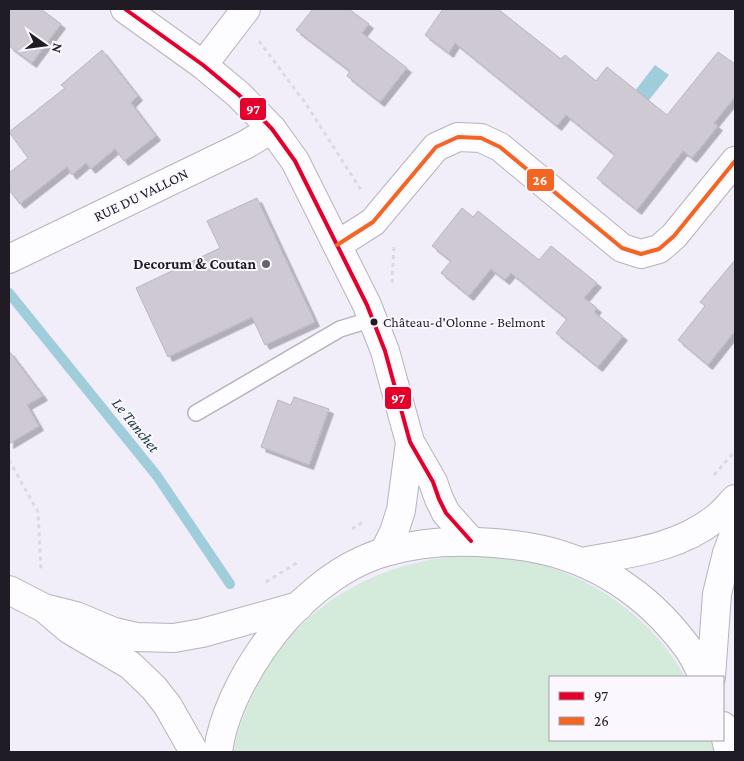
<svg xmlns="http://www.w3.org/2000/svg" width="744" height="761" font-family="'Crimson Pro',serif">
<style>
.green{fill:#d4eada}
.water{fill:#9fceda}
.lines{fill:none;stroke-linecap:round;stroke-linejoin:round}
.stream{stroke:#9fceda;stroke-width:10}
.building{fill:#cec9d3;stroke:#bbb5bf;filter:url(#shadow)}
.lane-casing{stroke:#b7b3bd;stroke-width:18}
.street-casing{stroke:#b7b3bd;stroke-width:30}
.secondary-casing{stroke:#b7b3bd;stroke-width:30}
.primary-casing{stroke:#b7b3bd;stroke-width:30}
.path{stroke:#dcdadf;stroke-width:3;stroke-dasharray:4 4;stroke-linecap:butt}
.lane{stroke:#fdfcfe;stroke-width:15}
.street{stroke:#fdfcfe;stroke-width:28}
.secondary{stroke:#fdfcfe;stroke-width:28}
.primary{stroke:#fdfcfe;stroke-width:28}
.bus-1-casing{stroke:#faf8fe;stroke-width:8}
.bus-2-casing{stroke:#faf8fe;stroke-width:8}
.bus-1{stroke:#e4002b;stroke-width:4}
.bus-2{stroke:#f26522;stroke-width:4}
.poi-dot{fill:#696570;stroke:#faf8fe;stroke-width:2}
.bus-dot{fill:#201c26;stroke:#faf8fe;stroke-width:2}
.labels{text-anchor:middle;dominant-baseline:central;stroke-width:4;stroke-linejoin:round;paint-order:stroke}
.bus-label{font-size:14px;fill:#201c26;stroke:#faf8fe;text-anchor:start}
.street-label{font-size:15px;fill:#201c26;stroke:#faf8fe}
.poi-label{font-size:15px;font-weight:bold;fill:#201c26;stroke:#faf8fe;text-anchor:end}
.water-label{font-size:16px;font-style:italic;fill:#14363c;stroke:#faf8fe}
.line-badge{stroke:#faf8fe;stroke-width:2}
.badge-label{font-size:14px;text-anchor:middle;font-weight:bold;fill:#fff}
</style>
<defs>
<filter id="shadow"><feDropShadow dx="4.5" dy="4.5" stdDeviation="0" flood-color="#0004"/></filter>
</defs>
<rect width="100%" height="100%" fill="#f1edf9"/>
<path class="green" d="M471 555C491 555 510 556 529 561 593 577 653 618 685 677H550V740H711L714 752H233C261 632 350 562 471 555Z"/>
<path class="water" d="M655 65 669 75 645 105 631 96Z"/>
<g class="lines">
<path class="stream" d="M9 293 157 476 230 584"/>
</g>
<path class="building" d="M9 9H41L61 24 32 63 9 46Z
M313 9H349L369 24 362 33 407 68 380 102 347 76 350 71 296 30Z
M443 9H498L561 59 565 55 596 81 607 67 667 115 718 52 735 64V97L714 123 718 126 692 158 683 151 637 210 597 178 615 155 566 115 557 126 455 43 449 53 425 35Z
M102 50 138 96 131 103 156 136 124 161 115 149 91 169 86 163 72 175 67 167 20 204 9 190V173L28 158 9 132 65 88 61 85Z
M257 198 315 322 265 345 252 317 168 357 136 288 220 248 207 221Z
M462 208 473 217 478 211 539 260 551 246 597 283 584 298 597 308 594 312 623 336 598 367 556 333 567 319 511 273 505 280 491 269 469 296 441 273 451 261 432 246Z
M735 260V331L708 365 678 340 705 306 700 302Z
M9 351 43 396 27 405 39 426 9 444Z
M294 397 329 409 309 465 261 447 278 400 291 405Z"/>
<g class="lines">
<defs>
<path id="lane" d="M196 413 340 329 373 319"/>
<path id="street" d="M203 65 246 9
M337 245 373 222 436 147 458 137 481 138 500 147 622 248 641 254 659 249 674 236 735 161
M9 259 245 145 272 129"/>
<path id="secondary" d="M125 9 203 65 239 95 272 129 295 161 367 305 385 351 410 442 433 482 439 499 446 513 471 541
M384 552 394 532 401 510 410 442
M9 590 44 608 70 630 130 665 154 688 168 706 194 752
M44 608 76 616 114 632 136 637 174 638 202 633 299 606"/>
<path id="primary" d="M582 562C629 553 677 549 716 518 723 513 729 505 735 499
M711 677 717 594 727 553 735 532
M723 726 729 752
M218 752C222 717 242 678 262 649 291 607 336 566 385 552 421 541 457 540 494 543 505 544 517 545 528 547 594 558 648 594 687 647 694 656 698 667 704 677"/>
</defs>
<use href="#lane" class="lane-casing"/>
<use href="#street" class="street-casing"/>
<use href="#secondary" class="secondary-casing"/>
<use href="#primary" class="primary-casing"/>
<path class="path" d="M259 41 306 104 361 190
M392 283 394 245
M9 460 38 512 41 571
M714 475 735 451
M352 529 363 522
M266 582 300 561"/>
<use href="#lane" class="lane"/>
<use href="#street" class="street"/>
<use href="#secondary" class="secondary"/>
<use href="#primary" class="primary"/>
<defs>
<path id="bus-1" d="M125 9 203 65 239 95 272 129 295 161 367 305 385 351 410 442 433 482 439 499 446 513 471 541"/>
<path id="bus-2" d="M337 245 373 222 436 147 458 137 481 138 500 147 622 248 641 254 659 249 674 236 735 161"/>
</defs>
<use href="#bus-1" class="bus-1-casing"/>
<use href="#bus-2" class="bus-2-casing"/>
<use href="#bus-1" class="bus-1"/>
<use href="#bus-2" class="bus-2"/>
</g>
<circle class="poi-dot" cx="266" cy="264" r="5"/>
<circle class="bus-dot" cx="374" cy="322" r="4.5"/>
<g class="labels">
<g class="bus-label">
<text x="383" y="322">Château-d'Olonne - Belmont</text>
</g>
<g class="street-label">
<text transform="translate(141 195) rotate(-26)">RUE DU VALLON</text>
</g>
<g class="poi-label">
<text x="256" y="264">Decorum &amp; Coutan</text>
</g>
<g class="water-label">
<text transform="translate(136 425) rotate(51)">Le Tanchet</text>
</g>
</g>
<g class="line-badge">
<rect x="239" y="97" width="28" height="24" rx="5" fill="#e4002b"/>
<rect x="526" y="168" width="29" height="24" rx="5" fill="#f26522"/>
<rect x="384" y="386" width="28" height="24" rx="5" fill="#e4002b"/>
</g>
<g class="badge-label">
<text x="253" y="114">97</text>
<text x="540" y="185">26</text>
<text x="398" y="403">97</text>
</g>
<rect width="744" height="761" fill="none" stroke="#201c26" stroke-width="20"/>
<rect x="549" y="676" width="175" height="65" fill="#faf8fe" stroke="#a3a0a8"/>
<rect x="559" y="692" width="25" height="8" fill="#e4002b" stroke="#a3a0a8"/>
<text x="594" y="701" font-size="15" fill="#201c26">97</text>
<rect x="559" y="717" width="25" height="8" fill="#f26522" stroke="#a3a0a8"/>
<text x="594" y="726" font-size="15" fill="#201c26">26</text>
<g transform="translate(45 45) rotate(104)" stroke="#faf8fe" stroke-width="4" paint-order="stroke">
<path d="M0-4L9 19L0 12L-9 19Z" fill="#201c26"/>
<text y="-8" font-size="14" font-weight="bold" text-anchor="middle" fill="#201c26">N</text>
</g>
</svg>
